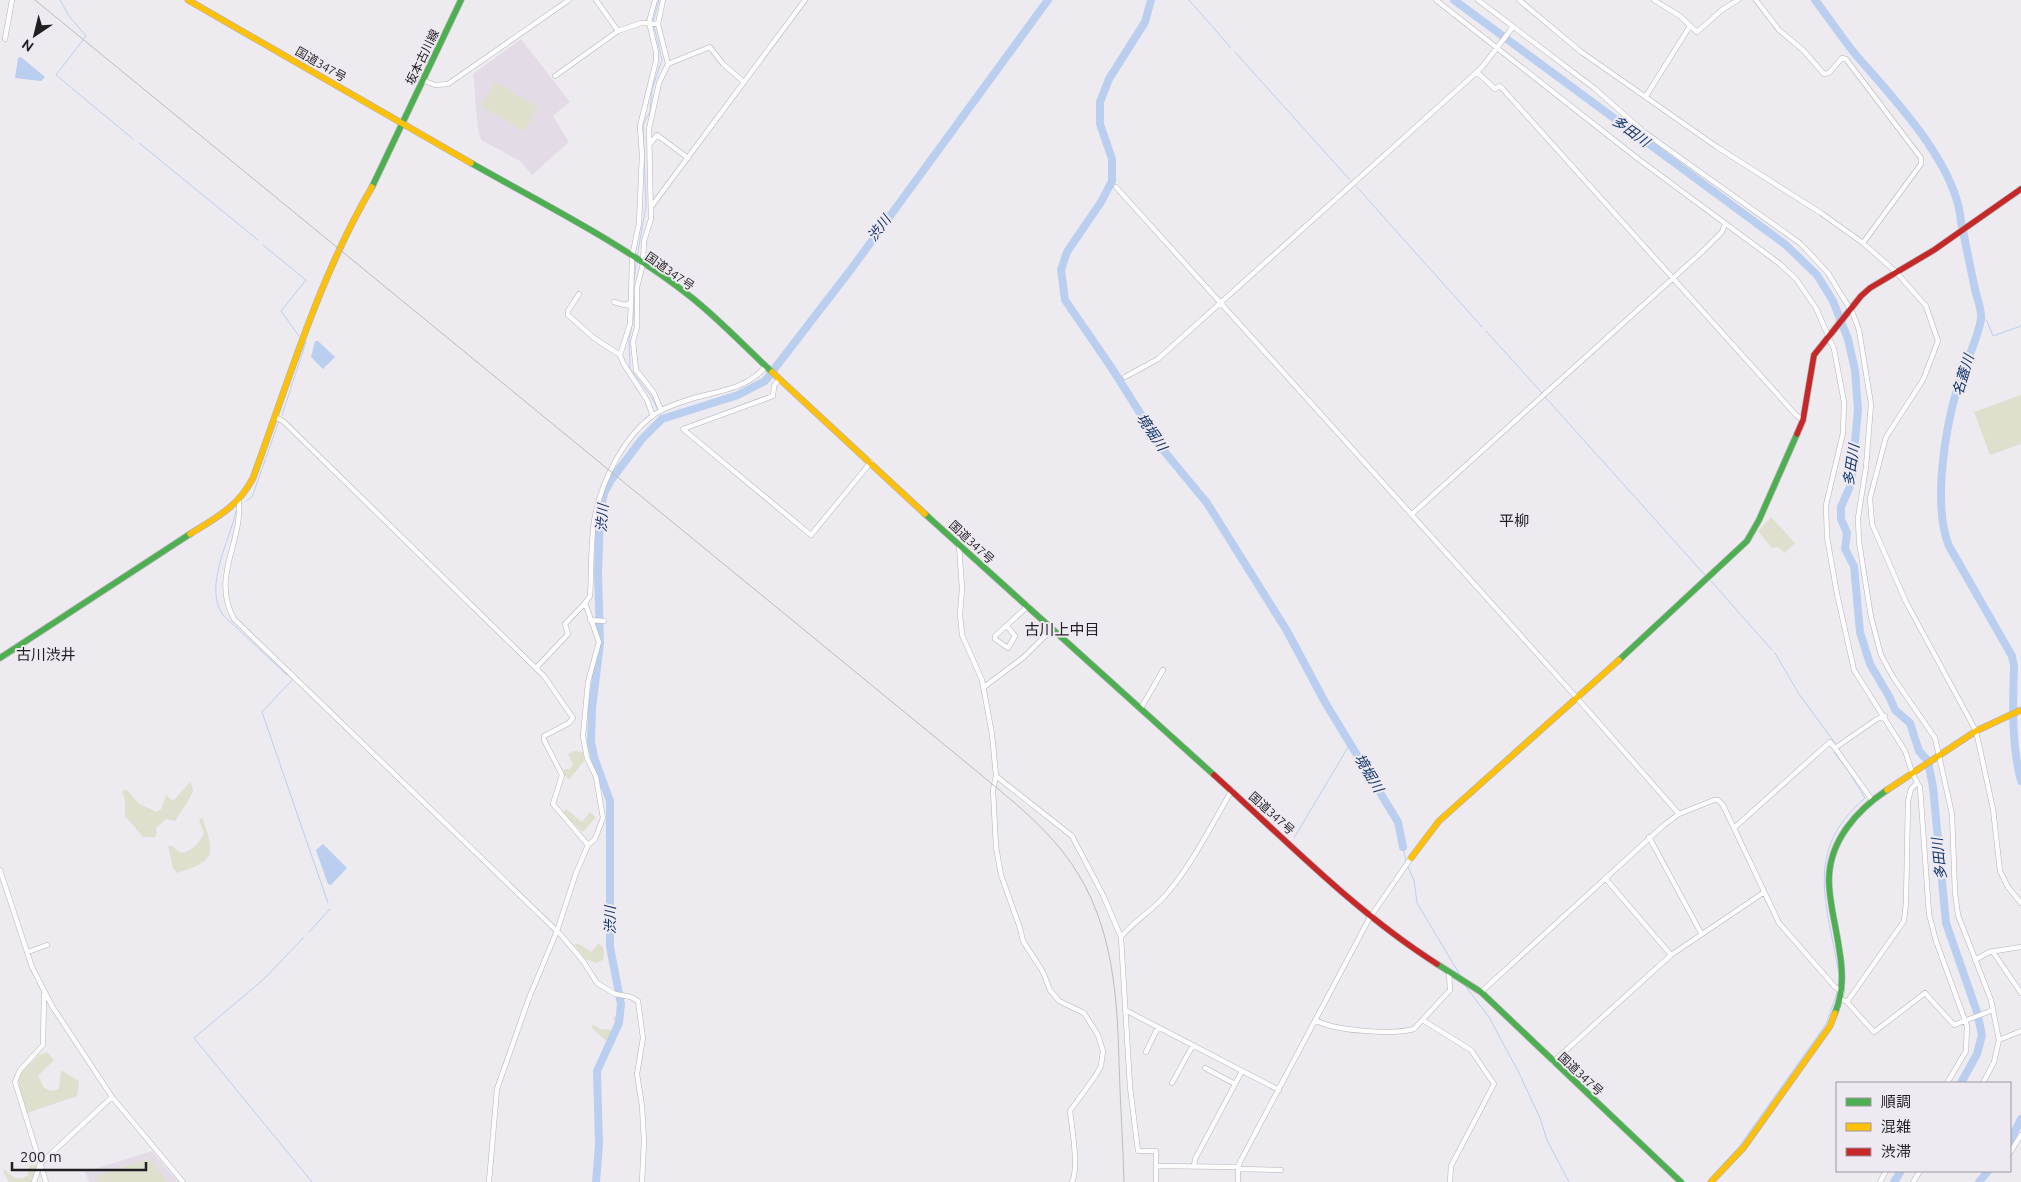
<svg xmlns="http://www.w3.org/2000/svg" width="2021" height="1182" font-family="Ubuntu,'Noto Sans JP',sans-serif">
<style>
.built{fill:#e3dce7}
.green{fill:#dedfcc}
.water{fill:#bacff0}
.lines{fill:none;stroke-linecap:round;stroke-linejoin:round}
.stream{stroke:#bacff0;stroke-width:1}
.river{stroke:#bacff0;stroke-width:8}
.street-casing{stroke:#b5b3b7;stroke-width:5.5}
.fast-casing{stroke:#b5b3b7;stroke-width:7}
.slow-casing{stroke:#b5b3b7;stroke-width:7}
.jam-casing{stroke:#b5b3b7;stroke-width:7}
.street{stroke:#fcfcfd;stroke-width:4.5}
.fast{stroke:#4caf50;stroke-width:5.5}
.slow{stroke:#ffc107;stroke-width:5.5}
.jam{stroke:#c62828;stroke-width:5.5}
.rail{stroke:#bbb;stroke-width:1}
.labels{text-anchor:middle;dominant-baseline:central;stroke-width:4;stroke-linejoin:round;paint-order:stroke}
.street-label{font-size:12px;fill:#221f23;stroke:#efe9f2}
.water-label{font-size:14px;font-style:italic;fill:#0d356a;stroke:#efe9f2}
.quarter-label{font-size:15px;fill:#221f23;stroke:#efe9f2}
</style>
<rect width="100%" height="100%" fill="#eeebf0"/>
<path class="built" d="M521 39 570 102 553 116 569 142 532 175 520 161 481 140 478 129 473 74Z
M152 1151 178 1182H89L85 1172Z"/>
<path class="green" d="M495 82 538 107 524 132 481 106Z
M2021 395V444L1990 455 1974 412Z
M1771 517 1795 543 1785 553 1778 547 1772 548 1758 531Z
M573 751 583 752 584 761 569 780 564 774V769H570L573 765 568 754Z
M190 782C191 784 193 788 193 790 193 794 178 817 175 821L166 819 156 828 157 833 155 837H143L125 816V801L122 791 127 790 139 804 157 812 161 809 166 795 172 800 175 799Z
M566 809 582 822 590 812 596 817 583 832 562 813Z
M202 817C215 853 217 861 177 873L173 868 168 846H172L181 853C192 852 200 842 204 833L199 821Z
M574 944H579L591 952 598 944C606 946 604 953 603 960L596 963 585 959Z
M618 1016 622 1020V1025L614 1041 608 1043 591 1027 594 1025 600 1029 611 1030 615 1025 613 1017Z
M47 1052 54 1060 38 1076 44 1088 51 1091 59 1089 61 1070 79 1081 77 1096 27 1113 19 1087V1075L39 1055Z
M149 1159 168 1182H98L95 1176Z
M32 1165 38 1166 33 1182H9L3 1171 5 1170C12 1177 19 1182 28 1175L29 1166Z"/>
<path class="water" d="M21 57 45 77 41 81 15 78 18 58Z
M315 341H318L335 357 323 369 311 357Z
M323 844 347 868 331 885 328 884 316 850Z"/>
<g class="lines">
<path class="stream" d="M60 0 69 16 86 36 56 75 133 139
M1189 0 1231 48
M653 22 659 0
M1235 52 1350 180
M139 143 258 240
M1356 186 1482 327
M263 245 306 280 281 311 299 336
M637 257 646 206 643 125 650 112 652 89 662 60 654 26
M633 289 636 263
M633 298V320L629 339 630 369 651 396 658 410
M1981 317 1987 321 1993 336 2021 326
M1486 331 1542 393
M1545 397 1705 575
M660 413 662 419
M282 415 306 342
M246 501 252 497 279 421
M236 511C230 540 203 587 223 615L287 675
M1711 581 1772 650
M1775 653 1799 694 1835 743
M292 680 262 712 328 903
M1839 749V748
M1834 752 1849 772 1865 798C1802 852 1828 905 1839 975L1838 986
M1294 838 1350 744
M1403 847 1406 861
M1408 867 1414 880 1417 903 1460 975
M309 932 330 909
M304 937 264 979 194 1038 312 1182
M1466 987 1489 1017 1519 1073 1540 1118 1547 1140 1569 1182
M1714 1174 1738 1148 1826 1024 1838 990"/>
<path class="river" d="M1151 0 1145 22 1109 79 1100 102V124L1112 159V181L1101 202 1067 252 1061 270 1065 300 1111 367 1164 451 1207 503 1287 631 1326 704 1398 822 1403 847
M1454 0 1786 245 1817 275 1833 301 1848 339 1855 370 1858 410 1851 484 1841 507V519L1847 533 1845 549 1854 566 1860 632 1870 664 1890 698 1895 710 1910 723 1919 751 1928 761 1933 787 1946 923 1977 1012 1982 1035 1977 1054 1961 1083
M1815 0C1829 18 1842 38 1856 55 1893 98 1957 164 1961 222 1966 244 1970 267 1975 289 1977 298 1982 310 1981 319 1978 337 1970 353 1964 369 1947 413 1931 502 1949 546L2012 656 2014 666C2013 705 2011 743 2021 781
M2010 1141 2021 1119
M596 1182 599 1145 597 1071 619 1023 621 1004 610 947V801L595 760 591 742 592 709 600 643 598 572 600 515 604 493 611 480 642 439 662 419 738 395 765 381 852 268 1048 0
M1894 1182 1901 1171
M1979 1182 1988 1171"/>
<defs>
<path id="street" d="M596 0 618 31 641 23 658 24
M1436 0 1637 158 1780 264 1796 279 1816 308 1834 349 1844 402 1843 433 1826 505 1827 537 1837 594 1854 670 1905 751C1910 764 1911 775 1920 787L1929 914 1936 941 1967 1026 1966 1051 1947 1083
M1478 0 1594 88 1644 132 1801 244 1828 273 1853 314 1859 330 1871 404 1866 467 1858 518 1859 542 1871 617 1881 655 1893 677 1935 738 1952 814 1955 893 1958 915 1991 1000 1999 1040 1994 1062 1983 1083
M1519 0 1580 51 1717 147 1821 213 1863 243 1896 272 1926 306 1938 341 1923 380 1886 437 1870 498 1872 524 1906 602 1976 731 1993 809 2000 871 2008 887 2021 903
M1654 0 1680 16 1697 32 1723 9 1738 0
M1756 0 1779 30 1803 50 1824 74 1829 73 1842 58 1846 59 1921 158V164L1863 243
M5 39 12 0
M668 64 710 47 723 64 744 82
M1477 72 1495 89 1500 86 1796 415 1803 420
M555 76 618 31
M422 80 435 85 448 84 569 0
M1646 96 1690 26
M650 144 657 135 688 158
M1116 187 1577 698 1679 814
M651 207 805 0
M579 294 568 311V315L594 338 620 355
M614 302 624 305 631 303 632 257 639 223 642 155 640 126 656 61V52L649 22 655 0
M631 303 630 324 620 355 623 363 647 400 653 416
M1125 377 1158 359 1467 81 1482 67 1513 27
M779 379 774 386 773 396 683 429 811 535 871 462
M661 410 654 393 636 370 633 342 637 327V287L643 264 644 241 651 219 649 129 659 83 668 64 658 24 663 0
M275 417 283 421 544 676 573 718 569 723 544 736V740L562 775 553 804 588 845
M239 502C242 544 211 577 234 619L561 935 583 961 597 983 615 994 631 997 638 1001 643 1038 637 1074 642 1106 644 1141 642 1182
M1412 514 1703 251 1722 232 1725 224
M959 545 962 589 960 614 962 635 982 680 992 734 996 776 993 790 996 847 1001 875 1020 928 1023 941 1043 972 1050 990 1059 1001 1084 1013 1098 1035 1103 1051 1101 1066 1096 1075 1070 1111C1072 1128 1079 1168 1072 1182
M590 620 604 621
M1007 626 1015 636 1008 648 995 639V636L1028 606
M537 667 568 634 565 624 585 603
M984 687 1024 657 1052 629
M1141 708 1163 670
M1835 748 1872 800
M996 776 1072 836 1103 895 1121 937 1130 1087 1138 1151H1156V1182
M1734 828 1830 742 1835 748 1877 719 1885 716
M1649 837 1701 933
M0 870 32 967 52 1006 112 1097 183 1182
M1605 878 1671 955
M1121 937C1133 922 1150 912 1163 898 1191 867 1211 826 1232 790
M28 952 47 945
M1993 952 2021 993
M1975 960 1989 952 2021 947
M1481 992 1664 825 1679 814 1714 800H1718L1723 805 1779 923 1835 987 1842 992
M44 994 43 1045 20 1070 15 1082 46 1182
M1841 999 1847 1002 1904 921 1906 903 1908 801 1911 789 1917 783
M1847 1002 1874 1032 1925 993 1954 1025 1993 1010
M1127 1011 1279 1090
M1315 1020C1334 1031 1393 1035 1414 1029L1450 990 1449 972
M1424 1021 1471 1050 1494 1084 1451 1166 1450 1182
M1999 1040 2021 1031
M1146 1052 1158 1027
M1553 1062 1671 955 1763 893
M1205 1068 1235 1084
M1172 1083 1193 1045
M2010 1153 2021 1135
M1156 1166 1238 1167
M1194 1166 1195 1159 1242 1071
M1238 1169 1281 1170
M34 1182 40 1164 112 1097
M489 1182 497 1089 529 998 557 931 576 873 588 845 595 839 603 818 596 777 587 758 583 736 588 682 599 642 585 603 590 596C592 570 590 542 595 516 602 480 624 436 655 414 667 406 681 402 694 398 720 391 748 388 765 367
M1238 1182V1167L1241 1160 1369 919 1411 858
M1880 1182 1886 1171
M1913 1182 1920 1171"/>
<path id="fast" d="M471 163C545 205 624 244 691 297 720 320 745 347 772 372
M372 187 461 0
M925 514 1214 775
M0 658 190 534
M1619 660 1747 541 1759 520 1797 434
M1437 964 1481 992 1681 1182
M1835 1013C1844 991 1843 971 1839 948 1836 926 1829 902 1829 880 1829 841 1857 810 1887 790"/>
<path id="slow" d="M188 0 471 163
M772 372 925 514
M190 534C217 517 238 507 253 478 289 380 319 277 372 187
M1887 790 1976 731 2021 710
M1411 858 1439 821 1619 660
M1711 1182 1744 1147 1830 1026 1835 1013"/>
<path id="jam" d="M1797 434 1803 420 1814 355 1861 296 1870 288 1934 250 2021 189
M1214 775C1286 840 1355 912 1437 964"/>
</defs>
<use href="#street" class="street-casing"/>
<use href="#fast" class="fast-casing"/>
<use href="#slow" class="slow-casing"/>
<use href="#jam" class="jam-casing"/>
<use href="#street" class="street"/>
<use href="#fast" class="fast"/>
<use href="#slow" class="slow"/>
<use href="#jam" class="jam"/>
<path class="rail" d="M35 0 974 769C1005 795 1038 820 1063 852 1111 913 1117 986 1119 1061 1120 1101 1123 1141 1124 1182"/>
</g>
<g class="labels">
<g class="street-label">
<text transform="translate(422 57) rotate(-64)">坂本古川線</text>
<text transform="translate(321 64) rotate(30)">国道347号</text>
<text transform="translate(670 271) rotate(35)">国道347号</text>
<text transform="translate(972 542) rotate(43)">国道347号</text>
<text transform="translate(1272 813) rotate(42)">国道347号</text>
<text transform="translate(1581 1074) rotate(43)">国道347号</text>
</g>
<g class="water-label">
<text transform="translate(1631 131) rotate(36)">多田川</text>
<text transform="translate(879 228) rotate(-53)">渋川</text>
<text transform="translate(1963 375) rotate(-73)">名蓋川</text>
<text transform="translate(1152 432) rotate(56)">境堀川</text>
<text transform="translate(1851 465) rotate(-82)">多田川</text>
<text transform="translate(602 518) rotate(-86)">渋川</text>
<text transform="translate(1369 773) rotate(59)">境堀川</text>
<text transform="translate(1939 859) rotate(-96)">多田川</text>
<text transform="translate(610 920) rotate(-90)">渋川</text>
</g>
<g class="quarter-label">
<text x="1514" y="520">平柳</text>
<text x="1062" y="629">古川上中目</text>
<text x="46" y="654">古川渋井</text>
</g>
</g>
<rect x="1836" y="1082" width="175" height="90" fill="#efe9f2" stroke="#9d989f"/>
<rect x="1846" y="1098" width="25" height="8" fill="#4caf50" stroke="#9d989f"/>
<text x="1881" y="1107" font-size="15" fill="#221f23">順調</text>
<rect x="1846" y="1123" width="25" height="8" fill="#ffc107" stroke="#9d989f"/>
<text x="1881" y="1132" font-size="15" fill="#221f23">混雑</text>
<rect x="1846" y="1148" width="25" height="8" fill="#c62828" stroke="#9d989f"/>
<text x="1881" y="1157" font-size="15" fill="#221f23">渋滞</text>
<g transform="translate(35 35) rotate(215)" stroke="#efe9f2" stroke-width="4" paint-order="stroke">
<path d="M0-4L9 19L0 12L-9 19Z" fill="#221f23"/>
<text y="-8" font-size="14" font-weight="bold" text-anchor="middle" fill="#221f23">N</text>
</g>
<path d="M12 1162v8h134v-8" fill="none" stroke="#221f23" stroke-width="2.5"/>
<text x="20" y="1162" font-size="15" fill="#221f23" stroke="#efe9f2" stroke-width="4" paint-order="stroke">200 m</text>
</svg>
